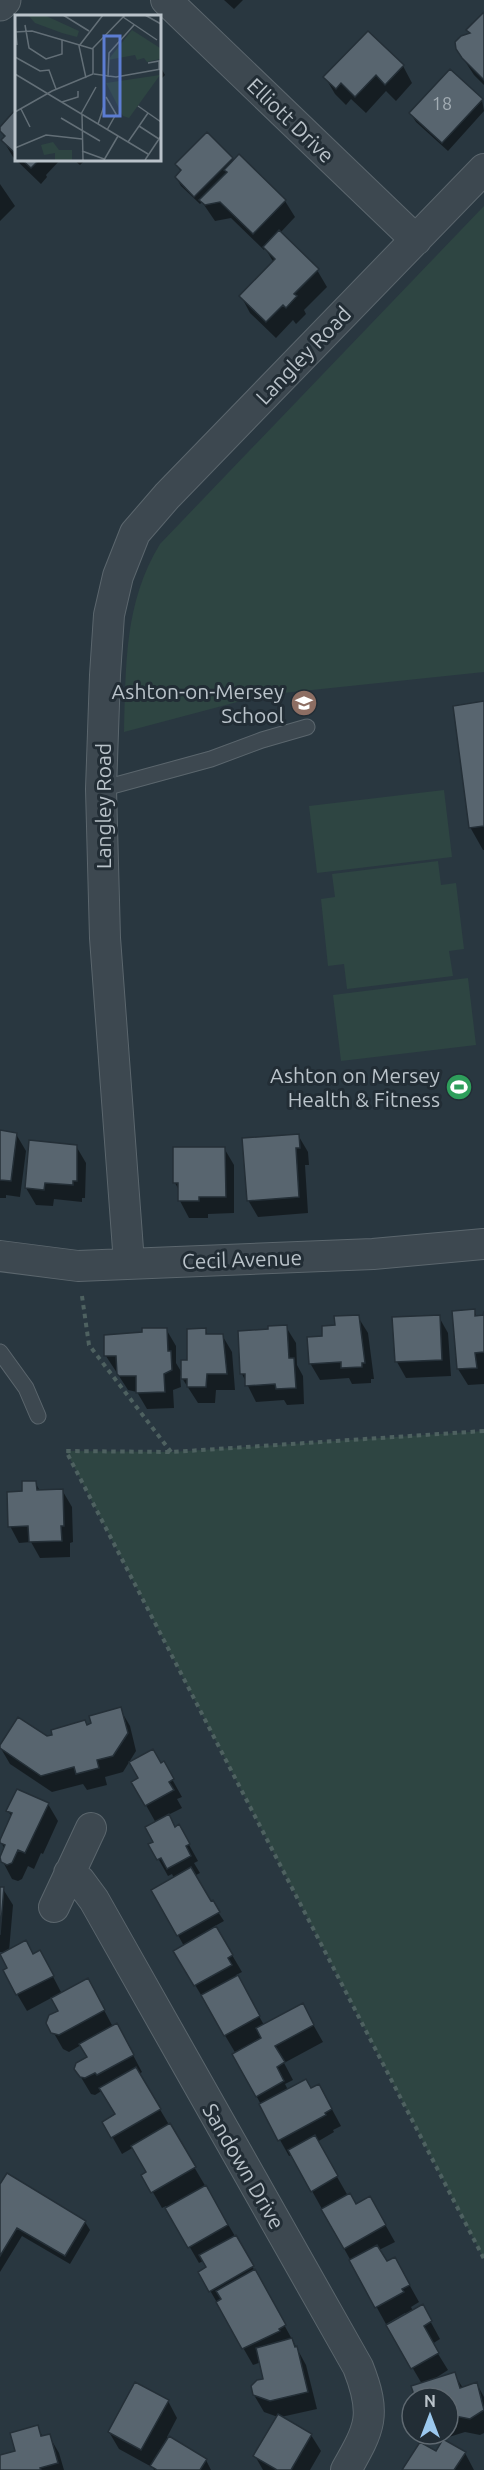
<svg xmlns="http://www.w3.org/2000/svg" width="484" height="2470" font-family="Ubuntu,sans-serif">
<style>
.green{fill:#2e4542}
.shadow{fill:#0007}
.building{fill:#58656f;stroke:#242f37;stroke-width:1.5}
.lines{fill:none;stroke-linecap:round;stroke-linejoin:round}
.service-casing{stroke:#5b666d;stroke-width:17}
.minor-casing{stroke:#5b666d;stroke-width:32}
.tertiary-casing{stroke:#5b666d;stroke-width:35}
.path{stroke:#4e6160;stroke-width:4;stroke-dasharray:4.5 4.5;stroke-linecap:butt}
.service{stroke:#3d4850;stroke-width:15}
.minor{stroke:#3d4850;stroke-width:30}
.tertiary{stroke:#3d4850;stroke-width:33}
.labels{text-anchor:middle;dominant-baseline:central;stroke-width:6;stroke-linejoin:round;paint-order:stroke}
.number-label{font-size:18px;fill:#a2acb3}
.street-label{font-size:21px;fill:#bac3ca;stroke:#222d35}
.poi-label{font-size:21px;fill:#bac3ca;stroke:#222d35;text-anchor:end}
.inset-road{fill:none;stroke:#636f77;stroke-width:1.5}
.view{fill:#5c7dd2;fill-opacity:0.15;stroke:#5c7dd2;stroke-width:3}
.inset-edge{fill:none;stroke:#bac3ca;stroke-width:3}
</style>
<rect width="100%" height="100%" fill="#293740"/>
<path class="green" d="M484 206V672L264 695 124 732C126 665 124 603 160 544Z
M444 790 452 857 317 873 309 806Z
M438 861 441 885 456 883 464 949 449 951 453 976 347 989 344 964 328 966 321 899 335 897 332 874Z
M468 978 476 1045 341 1061 333 995Z
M484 1431V2259L66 1451 172 1452Z"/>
<path class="shadow" d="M224 0H243L234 9Z
M484 14V85L474 75 457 49 470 34 468 30Z
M368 33 403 66 412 83 396 101 386 91 366 113 351 99 346 105 335 94 325 77Z
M159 64 165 75 159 81Z
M482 100 484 111 448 151 416 122 411 114Z
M16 111V159H61L46 175 47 177 41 184 13 157 3 140 5 138 0 129Z
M73 159H86L80 165Z
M232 159 285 201 295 217 280 233 317 270 327 287 304 310 306 314 296 324 293 320 276 338 250 313 241 296 274 263 265 248 264 250 231 218 215 221 202 202 200 204 181 186 176 177 181 172 177 165Z
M0 184 15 206 0 221Z
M484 702V850H483L470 827Z
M0 1132 16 1134 26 1151 20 1197 6 1195V1198H0Z
M298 1135 308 1152 309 1165H305L308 1213 258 1217 248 1200Z
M76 1146 86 1163 85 1198H82V1202L54 1199 53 1206 36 1205 26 1188Z
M174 1148H224L234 1165V1213L208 1214V1218H189L180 1201V1192L175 1183Z
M474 1311 477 1317H484V1384L468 1385 458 1369Z
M358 1317 368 1333 374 1379H371V1383L352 1384 349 1378 320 1380 310 1363 324 1337 337 1327Z
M439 1317 448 1333 451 1376 406 1378 397 1362Z
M286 1327 296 1343 297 1365 303 1376 304 1404 287 1405 284 1400 256 1402 242 1374 269 1331Z
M166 1329 176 1346V1363L182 1373 205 1330 208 1335H222L232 1352 235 1390H216L215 1403H198L180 1375 181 1387 173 1390 174 1408 147 1409 137 1392 128 1390 106 1356 144 1333Z
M35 1482 40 1491 62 1490 72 1507 73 1542 70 1543V1557L40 1558 31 1542 19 1543 10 1526 24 1493Z
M120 1709 130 1726 136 1751 123 1772 105 1777 107 1785 87 1790 83 1784 52 1792 10 1764 0 1747 47 1738 87 1726Z
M163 1763 182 1797 177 1799 182 1808 168 1815 175 1829 188 1843 198 1861 194 1863 200 1873 194 1876 224 1921 215 1926 242 1972 236 1975 264 2025 302 2005 323 2042 284 2063 293 2080 285 2084 288 2090H311L328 2102 341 2126 333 2130 334 2132 317 2142 348 2196 356 2206 370 2198 395 2242 379 2250 387 2263 395 2259 419 2302 411 2307 413 2311 422 2306 440 2339 432 2344 448 2370 431 2381 454 2374 463 2388 477 2384 484 2397V2433L480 2435 465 2432 449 2437 447 2434 448 2398H418L422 2384 388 2326 406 2316 405 2313 386 2324 292 2155 289 2156 280 2140 234 2054H236L175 1951 184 1946 153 1890 174 1878 172 1874 168 1876 150 1844 155 1842 156 1823 133 1782Z
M48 1804 58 1821 43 1854 41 1853 34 1869 28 1866 22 1879 18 1881 12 1879 3 1862 5 1850 1 1842 12 1817 8 1811Z
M0 1888 3 1889 13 1905 9 1951 33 1956 49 1969 62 1994 97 1997 113 2027 126 2042 142 2072 139 2074 245 2253 306 2365 317 2409 281 2417 311 2435 321 2451 310 2470H263L255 2456 278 2417 264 2412 254 2395 265 2380 261 2362 253 2365 200 2273 208 2268 203 2261 199 2263 166 2206 162 2208 143 2175 148 2172 134 2147 122 2154 104 2122 117 2115 103 2090 95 2095 91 2094 76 2069 89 2058 81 2045 69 2052 63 2049 48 2023 60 2012 53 1997 27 2011 17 1994 6 1952H0Z
M0 2187 85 2222 90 2230 70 2264 22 2236 0 2272Z
M168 2401 177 2418 167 2437 206 2460 211 2470H154L151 2464 150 2466 119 2449 109 2432Z
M37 2427 43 2437 49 2436 59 2453 64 2470H0V2456L17 2452Z
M437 2453H465L474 2470H404Z"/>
<path class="building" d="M484 12V80L462 58 456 49 455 42 461 36 470 33 466 30Z
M368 31 404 65 385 85 376 75 355 97 341 83 336 89 323 77Z
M450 69 483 99 442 143 409 113Z
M16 109V154L1 140 5 136 0 131V127Z
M207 132 233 158 194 197 175 177 181 170 175 164Z
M239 154 286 200 253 234 220 202 205 205 199 200 227 172 224 170Z
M21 159H38L39 160 31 168Z
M279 230 319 269 294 294 297 296 286 308 283 305 266 322 239 296 275 259 263 247Z
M484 701V826L469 828 453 706Z
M0 1130 17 1133 11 1181 0 1180Z
M299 1134 300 1148H296L299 1197 247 1201 242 1138Z
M29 1140 77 1145V1181H73V1185L45 1183 44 1190 25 1188Z
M173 1147H225L226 1197H199V1201H178V1183H173Z
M475 1309V1316L483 1315 484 1311V1352L475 1353 477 1368 457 1369 452 1311Z
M359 1315 365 1363H362V1367L341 1368V1362L309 1364 307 1337 322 1336V1326L335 1325 334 1316Z
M440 1315 442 1360 395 1362 392 1317Z
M287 1325 289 1358H294L296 1388 276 1389 275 1384 245 1386V1374H240L238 1331 268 1329V1326Z
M142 1328H167L168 1351H171L172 1370 164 1374 165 1392 136 1393V1376H119L117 1374 116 1356H104V1335L142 1332Z
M206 1328V1334H223L227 1374H207L206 1387H187V1379H181V1360H187V1329Z
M22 1481H36L37 1490 63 1489 64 1526H61L62 1541 29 1542 28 1526 8 1527 7 1492 22 1491Z
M121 1707 128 1733 113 1756 97 1760 99 1768 76 1774 74 1767 41 1776 0 1748V1745L18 1717 47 1736 52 1735 51 1730 85 1720 87 1725 91 1723 89 1716Z
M153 1749 161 1763 164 1761 174 1779 169 1782 174 1790 145 1806 131 1782 138 1778 129 1762Z
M17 1789 49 1803 25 1853 18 1850 12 1863 7 1865 1 1862 0 1857 5 1845 0 1843V1840L12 1813 6 1811Z
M169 1814 175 1827 179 1824 190 1844 186 1846 191 1856 167 1869 161 1858 157 1860 148 1844 153 1842 145 1827Z
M191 1867 211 1901 213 1900 220 1912 177 1936 151 1890Z
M0 1887H4L0 1935Z
M216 1926 233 1955 228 1958 232 1965 194 1986 173 1951Z
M26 1940 33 1954 40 1950 54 1976 16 1995 3 1970 7 1968 0 1954Z
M238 1975 260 2016 224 2036 201 1995Z
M88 1978 105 2010 59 2035 51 2033 46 2023 49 2015 58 2011 51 1998Z
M303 2003 314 2025 275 2046 285 2062 277 2067 284 2081 256 2097 232 2054 261 2038 256 2028Z
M117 2023 134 2055 97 2075 95 2073 85 2078 80 2077 74 2069 76 2063 87 2057 79 2044Z
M136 2067 161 2109 111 2138 102 2122 115 2114 99 2088Z
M306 2079 311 2088 319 2084 332 2109 325 2113 326 2115 278 2141 259 2104Z
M170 2123 196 2167 151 2193 141 2175 146 2172 131 2146Z
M315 2135 338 2176 311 2192 288 2150Z
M7 2173 86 2221 65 2256 17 2228 0 2256V2184Z
M206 2185 228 2225 188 2248 165 2208Z
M350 2193 356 2204 370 2196 386 2225 344 2249 321 2209Z
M236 2235 254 2266 209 2292 198 2272 206 2267 199 2255Z
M377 2245 387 2261 395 2257 410 2285 402 2289 404 2292 375 2308 349 2260Z
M255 2269 286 2325 279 2329 280 2331 242 2349 216 2302 221 2299 216 2291Z
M423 2304 432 2321 424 2326 439 2353 411 2369 386 2325Z
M292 2338 295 2347 297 2346 308 2392 270 2401 253 2395 251 2386 257 2380 263 2379 256 2348Z
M455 2372 460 2388 477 2382 484 2410 470 2419 455 2416 448 2418V2398H415L411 2386Z
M135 2382 169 2400 141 2450 108 2432Z
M278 2414 312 2434 291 2470H277L253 2456Z
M38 2425 41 2436 50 2434 58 2463 40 2468 41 2470H0V2455L15 2451 10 2433Z
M169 2436 207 2459 200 2470H157L150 2466Z
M443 2439 466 2452 454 2470H402L420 2442 436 2451Z"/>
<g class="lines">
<defs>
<path id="service" d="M101 789 211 759 262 740 307 727
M0 1352 26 1388 38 1416"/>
<path id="minor" d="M166 0 416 240
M0 1256 78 1266 373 1254 484 1244
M129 1263 105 938 101 789 105 675 109 615 118 576 135 533 167 496 484 169
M69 1873 80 1881 94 1900 358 2367C377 2415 370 2428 346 2470
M54 1907 91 1828"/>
<path id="tertiary" d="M0 4 4 0"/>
</defs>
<use href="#service" class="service-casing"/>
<use href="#minor" class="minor-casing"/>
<use href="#tertiary" class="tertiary-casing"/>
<path class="path" d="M82 1296 89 1345 171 1452
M484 1431 172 1452 66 1451 484 2259"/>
<use href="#service" class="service"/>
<use href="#minor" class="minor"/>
<use href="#tertiary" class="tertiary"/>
</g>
<defs>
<symbol id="school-disc" viewBox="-11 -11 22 22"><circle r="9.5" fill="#8d6e63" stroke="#222d35"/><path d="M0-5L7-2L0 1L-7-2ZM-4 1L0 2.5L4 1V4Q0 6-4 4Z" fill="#fff"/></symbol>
<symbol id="stadium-disc" viewBox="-11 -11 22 22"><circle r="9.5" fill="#2e9e5b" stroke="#222d35"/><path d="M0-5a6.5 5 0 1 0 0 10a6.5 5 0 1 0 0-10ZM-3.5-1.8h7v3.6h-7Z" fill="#fff"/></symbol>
</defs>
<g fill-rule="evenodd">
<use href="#school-disc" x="289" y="688" width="30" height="30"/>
<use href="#stadium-disc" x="444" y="1072" width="30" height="30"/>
</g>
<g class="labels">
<g class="number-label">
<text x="442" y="103">18</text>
</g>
<g class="street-label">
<text transform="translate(291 120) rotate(44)">Elliott Drive</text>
<text transform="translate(303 355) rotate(-46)">Langley Road</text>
<text transform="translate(103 806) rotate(-90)">Langley Road</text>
<text transform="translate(242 1259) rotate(-2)">Cecil Avenue</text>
<text transform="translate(244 2166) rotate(60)">Sandown Drive</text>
</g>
<g class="poi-label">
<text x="284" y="691">Ashton-on-Mersey<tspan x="284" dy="24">School</tspan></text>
<text x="440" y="1075">Ashton on Mersey<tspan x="440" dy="24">Health &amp; Fitness</tspan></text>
</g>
</g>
<g transform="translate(15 15)">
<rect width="146" height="146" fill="#293740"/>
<path d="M13 0H29L64 16 62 22 47 18 20 8ZM117 15 145 33V44L132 47 129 43 122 45 120 40 93 45ZM145 60 114 103 108 101 91 68ZM38 127 44 135H57V145H40V138L29 140 26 130Z" fill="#2e4542"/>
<path class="inset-road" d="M48 0 74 16M130 0 146 9M108 2 142 25M0 8 2 30M10 10 14 33 31 44 47 39V25M0 17 17 16 78 34M0 42 25 56 34 55 41 74M133 48 144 46V54M0 59 133 139M79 59 101 62 146 54M93 62 94 38 119 10M71 63 64 31 88 0M91 82 101 99 92 115M47 87 63 82V76M123 91 146 107M6 94 15 112M0 97 37 76 78 59V33L110 0M66 99 81 72M67 99 68 145M46 103 85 126M83 109 89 91M124 111 144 124M113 127 133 98M0 133 31 120 67 124M67 136 89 144M89 145 103 121M130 145 146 121"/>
<path class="view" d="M89 21H105V101H89Z"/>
<rect width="146" height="146" class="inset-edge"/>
</g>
<g transform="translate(430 2416)"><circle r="28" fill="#222d35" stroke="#5f6971" stroke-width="1.5"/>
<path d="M0-4.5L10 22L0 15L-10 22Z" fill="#9bc8ee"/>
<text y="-9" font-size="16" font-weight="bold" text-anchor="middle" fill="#bac3ca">N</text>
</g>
</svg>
